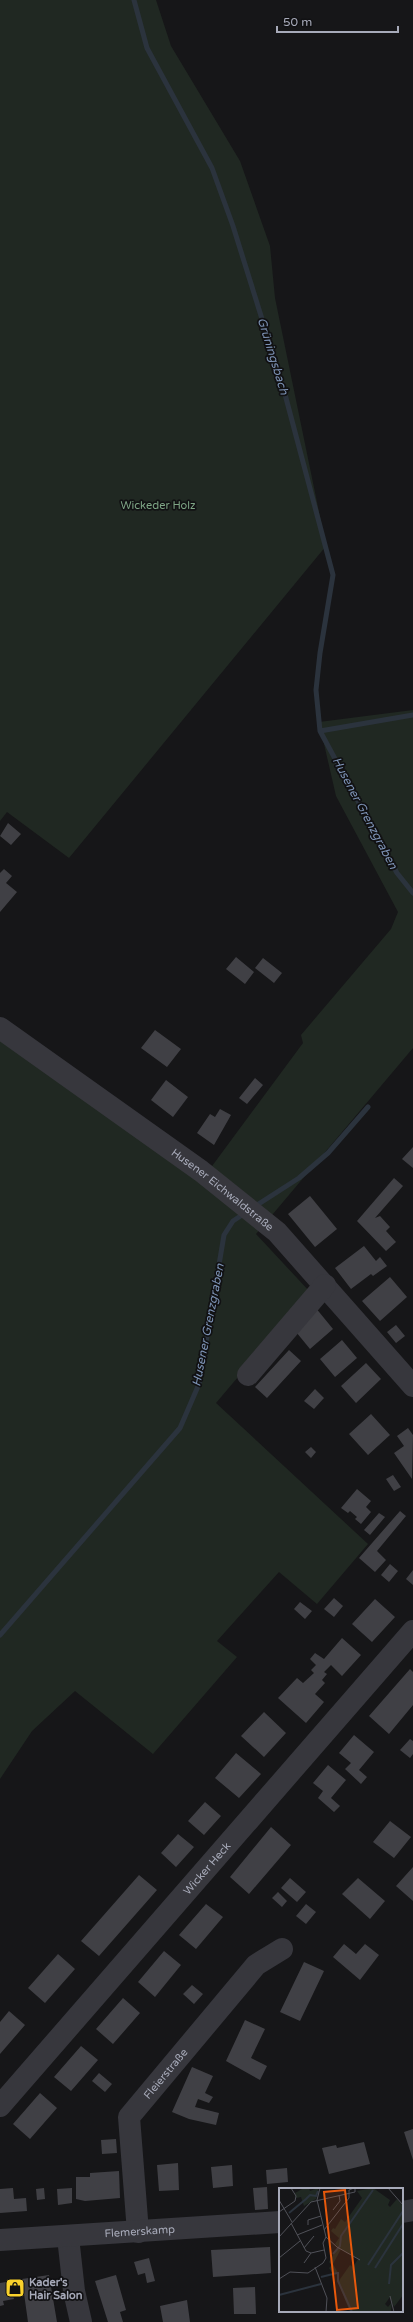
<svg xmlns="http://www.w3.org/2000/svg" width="413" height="2322" font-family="'Varela Round',sans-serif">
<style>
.green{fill:#202822}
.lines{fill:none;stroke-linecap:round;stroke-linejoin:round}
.stream{stroke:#2b333d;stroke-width:5}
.building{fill:#404045}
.minor{stroke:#37373d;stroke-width:22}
.labels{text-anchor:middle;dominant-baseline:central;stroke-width:3.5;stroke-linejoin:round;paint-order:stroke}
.park-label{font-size:11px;fill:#7ea585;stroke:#111113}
.street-label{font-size:11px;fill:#a7aab9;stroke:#111113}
.poi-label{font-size:11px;font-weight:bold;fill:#a7aab9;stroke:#111113;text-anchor:start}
.water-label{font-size:12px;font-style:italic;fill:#7d93b5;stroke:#111113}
.inset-river{fill:none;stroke:#2b333d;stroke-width:2}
.inset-road{fill:none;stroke:#505158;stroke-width:1}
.view{fill:#e8590c;fill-opacity:0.15;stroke:#e8590c;stroke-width:2}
.inset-edge{fill:none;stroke:#a7aab9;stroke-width:2}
</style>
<rect width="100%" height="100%" fill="#161618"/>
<path class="green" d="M0 0H156L171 46 240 161 270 246 275 298 326 546 69 858 7 812 0 821Z
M413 710V1048L256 1234 310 1292 216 1403 368 1544 317 1604 279 1572 217 1641 237 1657 153 1754 75 1691 32 1731 0 1779V1035L201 1181 303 1043 301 1035 391 929 398 912 336 796 319 722Z"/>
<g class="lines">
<path class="stream" d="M134 0 147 48 212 168 233 226 282 383 333 575 320 653 316 690 320 731 397 873 413 893
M320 731 413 715
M254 1207 299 1178 328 1153 368 1107
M0 1635 180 1428 199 1384 224 1235 233 1221 245 1213"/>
</g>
<path class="building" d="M8 823 21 834 11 845 0 836Z
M4 869 12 876 6 883 17 892 0 912V873Z
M236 957 254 972 245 984 226 969Z
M263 958 282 973 274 983 255 968Z
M155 1030 181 1049 167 1067 141 1048Z
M255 1078 263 1085 247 1104 239 1098Z
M166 1080 188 1097 173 1117 151 1100Z
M220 1109 231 1115 214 1145 197 1133 210 1114 215 1117Z
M413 1147V1168L402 1159Z
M394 1178 403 1186 375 1218 380 1216 390 1227 386 1231 396 1242 386 1251 357 1221Z
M310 1196 337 1229 315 1247 288 1214Z
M364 1246 376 1261 380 1257 387 1266 373 1276 371 1274 351 1289 335 1268Z
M390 1277 407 1297 380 1321 362 1301Z
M315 1307 333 1329 310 1349 292 1327Z
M396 1325 405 1336 396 1343 387 1332Z
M342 1340 357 1358 335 1377 320 1359Z
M289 1350 301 1361 267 1398 255 1387Z
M366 1363 381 1379 356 1403 341 1386Z
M315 1389 324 1398 314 1409 304 1401Z
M371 1414 390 1435 368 1455 349 1434Z
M408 1428 413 1435 412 1479 394 1453 404 1446 397 1436Z
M311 1447 316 1452 311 1458 305 1452Z
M393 1475 401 1487 394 1491 386 1479Z
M357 1489 371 1501 366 1507 371 1512 361 1524 355 1519 357 1517 350 1511 348 1513 341 1508Z
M400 1511 406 1516 377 1551 386 1560 375 1572 359 1558Z
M379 1513 385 1517 370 1535 364 1530Z
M390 1564 398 1571 389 1582 381 1575Z
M413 1570V1585L406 1579Z
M334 1598 343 1606 334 1617 324 1609Z
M375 1599 395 1617 372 1642 352 1624Z
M300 1602 312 1611 305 1619 294 1609Z
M342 1638 361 1655 342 1676 331 1665 324 1672 327 1674 322 1680 325 1683 315 1694 324 1702 306 1723 278 1698 297 1678 303 1683 314 1673 311 1670 316 1665 310 1659 315 1653 324 1659Z
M410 1669 413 1672V1705L389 1734 369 1716Z
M264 1712 286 1733 264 1757 241 1736Z
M354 1735 374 1752 359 1770 367 1777 361 1784 345 1769 351 1763 339 1753Z
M410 1739 413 1741V1754L410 1758 400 1750Z
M236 1753 261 1774 239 1798 215 1778Z
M328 1765 346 1780 331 1798 340 1806 334 1812 318 1798 323 1791 313 1783Z
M205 1802 221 1816 204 1835 188 1821Z
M390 1821 411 1837 394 1858 373 1842Z
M271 1827 291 1845 249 1894 230 1877Z
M178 1834 194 1847 176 1867 161 1853Z
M413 1867V1901L396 1886Z
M139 1875 157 1890 99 1956 81 1941Z
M290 1878 306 1892 297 1902 281 1888Z
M358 1878 385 1901 370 1919 342 1894Z
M278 1892 287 1901 282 1907 272 1898Z
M206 1904 223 1917 196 1949 179 1935Z
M306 1904 316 1912 306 1924 296 1916Z
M344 1944 356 1954 365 1944 379 1955 360 1980 333 1957Z
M164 1951 181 1965 155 1997 138 1982Z
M58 1954 75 1969 45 2003 28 1988Z
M304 1962 324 1971 300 2021 280 2012Z
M192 1985 203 1994 194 2004 183 1994Z
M123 1998 140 2013 113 2044 96 2029Z
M9 2011 25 2025 0 2054V2022Z
M245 2020 265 2029 251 2058 267 2066 260 2080 226 2061Z
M81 2046 98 2060 71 2091 54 2077Z
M192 2067 213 2076 205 2093 213 2097 209 2103 198 2099 195 2107 219 2113 216 2125 189 2119 172 2112Z
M99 2073 112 2084 105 2092 92 2081Z
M40 2093 57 2108 30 2139 13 2124Z
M413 2129V2160L404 2132Z
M116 2139 117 2153 102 2154 101 2140Z
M364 2142 370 2164 329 2174 322 2148 336 2145 337 2148Z
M178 2163 179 2190 159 2191 157 2165Z
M232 2165 233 2186 213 2188 211 2167Z
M287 2168 288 2182 267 2184 266 2170Z
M119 2171 120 2198 85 2201 76 2199V2177H90V2173Z
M267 2187 268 2209 255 2210 253 2188Z
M13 2188 14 2199 26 2198 27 2211 0 2213V2189Z
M44 2188 45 2199 37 2200 36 2189Z
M72 2188V2203L58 2205 57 2189Z
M270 2247 271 2273 213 2277 211 2250Z
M149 2258 155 2281 147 2283 145 2273 138 2275 134 2262Z
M49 2275 57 2322H28L22 2279Z
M116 2275 126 2310 120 2312 123 2322H108L95 2281Z
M18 2280 20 2294 13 2295 14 2299 3 2301 4 2305 0 2306V2283Z
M255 2287 256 2314H234L233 2288Z
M187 2300 190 2322H163L160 2306Z"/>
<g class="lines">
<g class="minor">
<path id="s1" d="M0 1028 201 1171 277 1232 413 1386"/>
<path d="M248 1375 325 1285"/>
<path id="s2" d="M0 2106 413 1631"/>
<path d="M402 2212 413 2210"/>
<path id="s3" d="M138 2232 129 2117 256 1965 282 1949"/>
<path d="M68 2237 74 2291 81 2322"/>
<path id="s4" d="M0 2240 280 2222"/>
</g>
</g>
<defs>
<symbol id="shop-square" viewBox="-11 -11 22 22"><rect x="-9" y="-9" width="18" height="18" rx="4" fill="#fad22c" stroke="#111113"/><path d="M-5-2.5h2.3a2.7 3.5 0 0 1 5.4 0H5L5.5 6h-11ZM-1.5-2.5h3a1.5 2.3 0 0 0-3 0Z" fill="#111"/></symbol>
</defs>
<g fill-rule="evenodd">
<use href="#shop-square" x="4" y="2277" width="22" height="22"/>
</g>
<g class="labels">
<g class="park-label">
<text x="158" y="505">Wickeder Holz</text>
</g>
<g class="street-label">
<text stroke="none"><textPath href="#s1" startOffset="275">Husener Eichwaldstraße</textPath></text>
<text stroke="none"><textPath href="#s2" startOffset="315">Wicker Heck</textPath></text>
<text stroke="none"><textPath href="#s3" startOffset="172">Fleierstraße</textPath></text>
<text stroke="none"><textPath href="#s4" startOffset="140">Flemerskamp</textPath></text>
</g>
<g class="poi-label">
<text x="29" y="2282">Kader's<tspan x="29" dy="13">Hair Salon</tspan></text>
</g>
<g class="water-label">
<text transform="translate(273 356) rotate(73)">Grüningsbach</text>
<text transform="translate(365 813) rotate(62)">Husener Grenzgraben</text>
<text transform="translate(208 1325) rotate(-79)">Husener Grenzgraben</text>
</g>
</g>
<g transform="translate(279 2188)">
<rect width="124" height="124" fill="#161618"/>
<path d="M25 0H30L31 3 39 0V2L37 11 25 18 22 9 17 10 16 5ZM94 0 111 12 109 17 111 19 118 11 124 18V107L115 119 111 109 106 116 109 119 113 114 112 124H71L59 94 71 77 74 79 79 71 62 61 54 76 59 85 54 86 50 80 53 77 50 74 59 59 56 56 60 50 52 43 54 40 56 41 62 31 66 34 83 10 78 3Z" fill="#202822"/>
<path class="inset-river" d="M27 11 31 7 37 8 39 3M10 25 27 11M54 66 61 58 62 48 94 2M89 77 124 23M96 80 124 36M59 84V93L73 124M42 89 58 85M110 96 112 77 124 65M0 107 42 96"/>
<path class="inset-road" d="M41 0 38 12 47 49 58 59 81 72M109 0 124 17M0 12 13 34M54 22 61 13 60 7M0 24 16 13 17 8 12 0M12 35 27 63 32 65 45 62M29 37V32L42 28M45 42 70 10V2L75 0M18 47 43 37M0 49 32 14 76 4V0M25 60 35 48M0 70 21 53M25 75 32 65M36 79 48 110 47 124M0 91 11 84 29 85 44 75 47 70 44 55 47 49M111 108 115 124"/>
<path class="view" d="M66 2 79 120 58 122 45 4Z"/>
<rect width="124" height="124" class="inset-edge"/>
</g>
<path d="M277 26v6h121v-6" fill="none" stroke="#a7aab9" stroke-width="2"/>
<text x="283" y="26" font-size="12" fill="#a7aab9" stroke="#111113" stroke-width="3" paint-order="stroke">50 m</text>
</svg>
